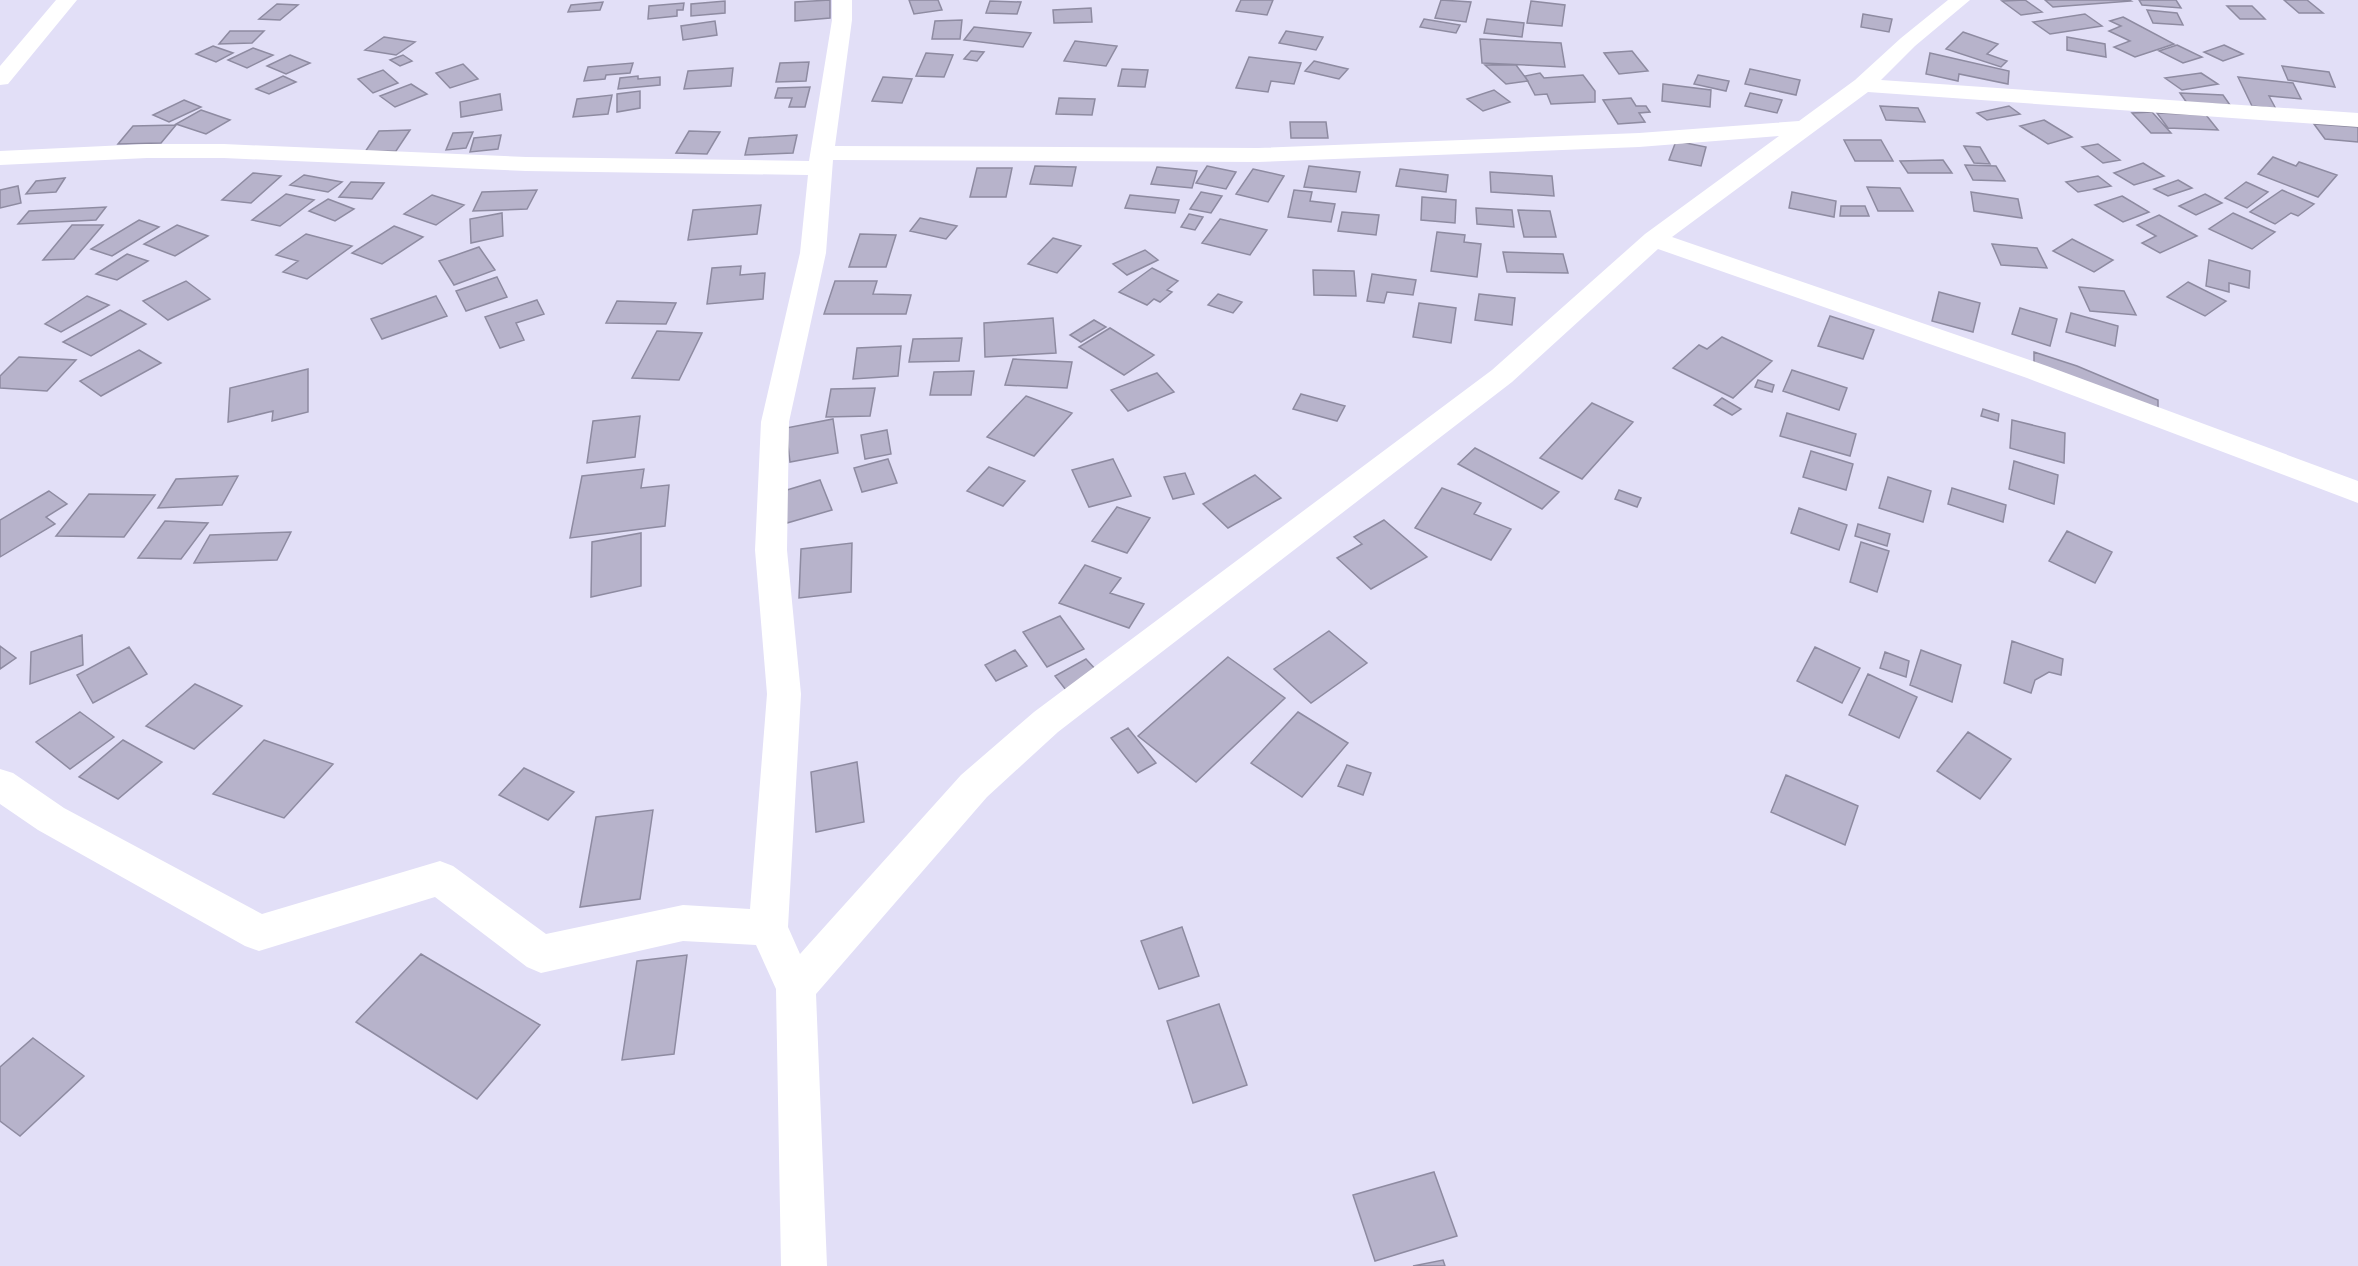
<svg xmlns="http://www.w3.org/2000/svg" width="2358" height="1266" font-family="'Varela Round',sans-serif">
<style>
.building{fill:#b7b3cb;stroke:#8e8ba1;stroke-width:1.5}
.lines{fill:none;stroke-linecap:round;stroke-linejoin:round}
.minor{fill:#fff;fill-rule:evenodd}
</style>
<rect width="100%" height="100%" fill="#e2dff7"/>
<path class="building" d="M830 0V18L795 21V2Z
M909 0H938L942 10 914 14Z
M1241 0H1273L1267 15 1236 11Z
M1441 0 1471 2 1466 22 1435 18Z
M2025 0 2042 12 2021 15 2002 1Z
M2045 0H2129L2131 1 2053 7Z
M2139 0H2176L2181 8 2142 5Z
M2284 0H2307L2323 13H2299Z
M725 1V13L691 16V4Z
M990 1 1021 2 1017 14 986 13Z
M1531 1 1565 5 1562 26 1527 23Z
M603 2 600 10 568 12 571 5Z
M684 3 683 10H677V16L648 19 649 6Z
M277 4 298 5 280 20 259 19Z
M2227 6H2252L2265 19H2240Z
M1091 8 1092 22 1054 23 1053 10Z
M2147 10 2177 13 2183 25 2153 23Z
M1863 14 1892 19 1889 32 1861 27Z
M2085 14 2102 26 2050 34 2033 22Z
M2123 17 2174 44 2135 57 2114 47 2130 41 2109 31 2121 26 2110 21Z
M1424 19 1460 25 1456 33 1420 27Z
M1487 19 1524 23 1522 37 1484 33Z
M962 20 960 39H932L935 21Z
M715 21 717 35 683 40 681 26Z
M974 27 1031 33 1023 47 964 40Z
M230 31H264L252 43 219 44Z
M1286 31 1323 37 1316 50 1279 43Z
M1963 32 1998 44 1987 54 2007 61 2001 67 1946 49Z
M384 37 415 42 396 55 365 50Z
M2067 37 2105 44 2106 57 2067 50Z
M1480 39 1561 43 1565 67 1482 63Z
M1075 41 1117 46 1106 66 1064 61Z
M2177 45 2202 57 2183 63 2159 51Z
M2224 45 2243 54 2223 61 2204 52Z
M213 46 233 53 216 62 196 54Z
M253 48 273 55 247 68 228 60Z
M971 51 984 52 977 61 964 59Z
M1632 51 1648 71 1619 74 1604 53Z
M926 53 953 55 944 77 916 76Z
M1930 53 2009 71 2008 84 1959 74 1958 81 1926 74Z
M290 55 310 63 286 74 267 66Z
M403 55 412 61 400 66 390 60Z
M1249 57 1301 63 1294 84 1271 81 1268 92 1236 88Z
M1314 61 1348 69 1339 79 1305 71Z
M809 62 806 81 776 82 780 63Z
M633 63 630 73 606 75 605 79 584 81 588 67Z
M463 64 478 79 450 88 436 73Z
M1485 65H1516L1528 81 1506 84Z
M2282 66 2329 72 2335 87 2288 80Z
M733 68 731 86 684 89 688 71Z
M1122 69 1148 70 1145 87 1118 86Z
M1750 69 1800 80 1796 95 1745 84Z
M383 70 398 83 373 93 358 79Z
M1540 73 1544 78 1583 75 1595 91V102L1551 104 1547 94 1535 95 1525 76Z
M2201 73 2218 84 2182 90 2165 78Z
M1698 75 1729 81 1726 91 1694 84Z
M283 76 296 82 269 94 256 89Z
M638 76V79L660 77V85L618 89 620 78Z
M883 77 912 79 902 103 872 101Z
M2238 77 2293 83 2301 99 2269 96 2276 109 2252 106Z
M411 84 427 94 395 107 380 96Z
M1663 84 1711 90 1710 107 1662 101Z
M810 87 805 107H789L792 98H775L778 88Z
M1494 90 1510 102 1483 111 1467 99Z
M640 91V108L617 112V94Z
M1750 93 1782 100 1777 113 1745 106Z
M2180 93 2223 95 2230 105 2187 103Z
M500 94 502 110 461 117 460 102Z
M612 95 608 114 573 117 577 99Z
M1059 98 1095 99 1092 115 1056 114Z
M1631 98 1636 106H1646L1650 112 1639 113 1645 122 1618 124 1603 100Z
M184 100 201 107 169 122 153 115Z
M1880 106 1918 108 1925 122 1886 120Z
M2009 106 2020 114 1987 120 1977 113Z
M201 110 230 120 206 134 176 124Z
M2152 112 2171 133H2151L2132 113Z
M2157 113 2206 115 2218 130 2168 128Z
M2044 120 2072 137 2048 144 2020 126Z
M1290 122H1326L1328 138H1291Z
M2314 124 2358 127V142L2325 139Z
M176 125 161 143 118 144 133 126Z
M410 130 396 151 365 152 379 131Z
M689 131 720 132 707 154 676 153Z
M473 132 466 148 446 150 453 133Z
M501 135 498 149 470 152 474 138Z
M797 135 793 153 745 155 749 138Z
M1844 140H1881L1893 161H1855Z
M1676 141 1706 147 1701 166 1669 160Z
M2098 144 2120 160 2103 163 2082 147Z
M1964 146 1980 147 1990 164 1974 163Z
M2273 157 2296 166 2299 162 2337 175 2318 197 2258 174Z
M1943 160 1952 173H1908L1900 161Z
M2143 163 2164 176 2134 185 2114 173Z
M1965 165 1996 166 2005 181 1973 180Z
M1035 166 1076 167 1072 186 1030 184Z
M1207 166 1236 172 1226 189 1196 183Z
M1309 166 1360 172 1356 192 1304 187Z
M1157 167 1197 171 1192 188 1151 184Z
M977 168H1012L1006 197H970Z
M1253 169 1284 176 1268 202 1236 194Z
M1400 169 1448 175 1446 192 1396 186Z
M1490 172 1552 176 1554 196 1491 192Z
M253 173 281 176 251 203 222 200Z
M304 175 342 182 328 192 290 185Z
M2098 176 2111 186 2078 192 2066 182Z
M65 178 56 192 26 194 36 181Z
M2178 180 2192 188 2168 196 2154 189Z
M351 182 384 183 372 199 339 197Z
M2246 182 2268 192 2247 208 2225 198Z
M18 186 21 203 0 208V190Z
M1867 187 1900 188 1913 211H1878Z
M537 190 527 209 473 211 482 192Z
M1294 190 1312 192 1310 201 1335 204 1331 222 1288 217Z
M2282 190 2314 204 2298 216 2291 213 2275 224 2250 212Z
M1201 192 1222 196 1211 213 1190 209Z
M1792 192 1836 201 1834 217 1789 208Z
M1971 192 2018 199 2022 218 1974 211Z
M286 194 314 200 280 226 252 220Z
M2205 194 2222 203 2196 215 2179 206Z
M432 195 464 205 436 225 404 214Z
M1130 195 1179 200 1175 213 1125 208Z
M2122 196 2149 212 2123 222 2095 205Z
M1422 197 1456 200 1455 223 1421 220Z
M328 199 354 209 335 221 309 211Z
M761 205 757 234 688 240 693 210Z
M1841 206H1865L1869 216H1840Z
M106 207 96 220 18 224 29 211Z
M1476 208 1512 210 1514 227 1477 224Z
M1518 210 1550 211 1556 237H1524Z
M1342 212 1379 215 1376 235 1338 231Z
M502 213 503 236 471 243 470 219Z
M2233 213 2275 232 2252 249 2209 229Z
M1189 214 1203 217 1195 230 1181 227Z
M2159 215 2197 236 2160 253 2142 243 2156 236 2137 225Z
M920 218 957 226 946 239 910 231Z
M1220 219 1267 230 1250 255 1202 243Z
M139 220 159 227 112 256 91 249Z
M72 225H103L74 259 43 260Z
M177 225 208 236 175 256 144 244Z
M394 226 423 237 382 264 352 253Z
M1437 232 1465 235 1464 242 1481 244 1477 277 1431 271Z
M306 234 352 246 307 279 283 272 298 261 276 255Z
M860 234 896 235 886 267H849Z
M1053 238 1081 246 1057 273 1028 264Z
M2072 239 2113 260 2094 272 2053 251Z
M1992 244 2037 248 2047 268 2001 265Z
M479 247 495 270 454 285 439 261Z
M1145 250 1158 260 1127 275 1113 264Z
M1503 252 1563 254 1568 273 1507 272Z
M127 254 148 261 117 280 96 274Z
M2209 260 2250 271 2249 288 2229 283V292L2206 286Z
M741 266 740 275 765 273 763 299 707 304 712 268Z
M1152 268 1178 281 1167 290 1172 292 1160 302 1154 299 1147 305 1119 292Z
M1313 270 1354 271 1356 296 1314 295Z
M1372 274 1416 280 1413 295 1387 292 1384 303 1367 301Z
M497 277 507 297 466 311 456 291Z
M186 281 210 299 168 320 143 301Z
M835 281H877L873 294 911 295 906 314H824Z
M2188 282 2226 301 2205 316 2167 297Z
M2079 287 2124 291 2136 315 2090 311Z
M1939 292 1980 303 1973 332 1932 321Z
M1218 294 1242 302 1233 313 1208 305Z
M1479 294 1515 298 1512 325 1475 320Z
M87 296 109 305 61 332 45 324Z
M436 296 447 316 382 339 371 319Z
M537 300 544 314 516 323 524 340 500 348 485 317Z
M617 301 676 303 666 324 606 323Z
M1419 303 1456 308 1451 343 1413 337Z
M2020 308 2057 319 2050 346 2012 334Z
M120 310 146 324 91 356 63 342Z
M2071 313 2118 326 2115 346 2066 332Z
M1830 316 1874 330 1863 359 1818 346Z
M1053 318 1056 353 985 357 984 323Z
M1094 320 1106 327 1081 342 1070 335Z
M1110 328 1154 355 1124 375 1079 347Z
M657 331 702 333 679 380 632 378Z
M1722 337 1772 361 1733 398 1673 368 1699 345 1707 349Z
M962 338 959 361 909 362 913 339Z
M901 346 898 376 853 379 857 348Z
M139 350 161 363 101 396 80 381Z
M2034 352 2077 366 2158 400V413L2034 366Z
M19 357 76 360 47 391 0 388V376Z
M1013 359 1072 362 1067 388 1005 385Z
M308 369V412L272 421 273 411 228 422 230 388Z
M1792 370 1847 388 1839 410 1783 391Z
M974 371 971 395H930L934 372Z
M1157 373 1174 392 1128 411 1111 390Z
M1758 380 1774 385 1772 392 1755 387Z
M875 388 870 416 826 417 831 389Z
M1301 394 1345 406 1337 421 1293 409Z
M1026 396 1072 413 1034 456 987 437Z
M1722 398 1741 409 1732 415 1714 405Z
M1592 403 1633 422 1582 479 1540 458Z
M1983 409 1999 414 1998 421 1981 416Z
M1787 413 1856 434 1850 456 1780 436Z
M640 416 635 457 587 463 593 421Z
M833 419 838 453 790 462 786 428Z
M2012 420 2065 433 2064 463 2010 448Z
M887 430 891 454 865 459 861 435Z
M1475 448 1559 492 1542 509 1458 464Z
M1811 451 1853 464 1846 490 1803 477Z
M888 459 897 483 862 492 854 468Z
M1113 459 1131 496 1089 507 1072 470Z
M2014 461 2058 475 2054 504 2009 489Z
M989 467 1025 481 1003 506 967 491Z
M644 469 641 488 669 485 665 526 570 538 582 476Z
M1185 473 1194 494 1173 499 1164 477Z
M1255 475 1281 498 1228 528 1203 504Z
M238 476 222 505 158 508 176 479Z
M1888 477 1931 491 1923 522 1879 508Z
M820 480 832 510 787 523 777 493Z
M1442 488 1481 503 1474 514 1511 529 1491 560 1415 528Z
M1952 488 2006 505 2003 522 1948 504Z
M1619 490 1641 498 1637 507 1615 499Z
M49 491 67 504 46 517 55 524 0 557V520Z
M89 494 155 495 124 537 56 536Z
M1117 507 1150 518 1127 553 1092 541Z
M1799 508 1847 525 1839 550 1791 533Z
M1384 520 1427 557 1371 589 1337 558 1362 544 1354 537Z
M165 521 208 523 181 559 138 558Z
M1858 524 1890 534 1887 546 1855 536Z
M2067 531 2112 552 2095 583 2049 561Z
M291 532 277 560 194 563 210 535Z
M641 533V586L591 597 592 542Z
M1861 542 1889 551 1877 592 1850 582Z
M852 543 851 592 799 598 801 549Z
M1085 565 1121 578 1110 593 1144 604 1129 628 1059 603Z
M1060 616 1084 649 1047 667 1023 632Z
M1329 631 1367 663 1311 703 1274 669Z
M82 635 83 665 30 684 31 652Z
M2012 641 2063 659 2061 675 2049 672 2035 680 2031 693 2004 683Z
M0 646 16 658 0 669Z
M129 647 147 674 93 703 77 675Z
M1815 647 1860 668 1842 703 1797 681Z
M1015 650 1027 666 996 681 985 665Z
M1921 650 1961 665 1952 702 1910 685Z
M1885 652 1909 661 1906 677 1880 668Z
M1228 657 1285 698 1196 782 1138 736Z
M1086 659 1098 672 1066 690 1055 676Z
M1868 674 1917 697 1899 738 1849 715Z
M195 684 242 706 194 749 146 726Z
M80 712 114 737 70 769 36 742Z
M1298 712 1348 743 1302 797 1251 763Z
M1128 728 1156 763 1138 773 1111 738Z
M1968 732 2011 759 1980 799 1937 771Z
M123 740 162 762 118 799 79 777Z
M264 740 333 764 284 818 213 794Z
M857 762 864 822 816 832 811 772Z
M1347 765 1371 773 1363 795 1338 786Z
M524 768 574 792 548 820 499 795Z
M1786 775 1858 806 1845 845 1771 812Z
M653 810 640 899 580 907 596 817Z
M1182 927 1199 976 1159 989 1141 941Z
M421 954 540 1025 477 1099 356 1022Z
M687 955 674 1054 622 1060 637 961Z
M1219 1004 1247 1085 1193 1103 1167 1021Z
M33 1038 84 1076 20 1136 0 1121V1067Z
M1434 1172 1457 1236 1375 1261 1353 1195Z
M1443 1260 1445 1266H1413Z"/>
<g class="lines">
<path class="minor" d="M56 0H77L8 84 0 85V66Z
M832 0H852V20L835 146 1258 148 1639 133 1799 121 1855 80 1901 38 1948 0H1970L1915 46 1881 80 2358 113V127L1868 92 1672 237 2047 366 2358 481V503L2027 378 1658 249 1512 382 1058 732 987 797 816 994 827 1266H781L776 989 756 945 683 941 541 973 527 967 435 897 259 951 245 946 38 830 0 804V769L13 773 64 808 262 914 440 861 453 866 546 934 683 905 750 909 767 694 755 550 761 422 800 253 808 175 526 171 224 158H147L0 165V151L147 144H224L526 157 809 161 832 20ZM1779 136 1645 234 1492 370 1034 712 961 775 800 954 788 927 801 694 787 550 789 422 826 253 833 160 1258 162 1639 147Z"/>
</g>
</svg>
